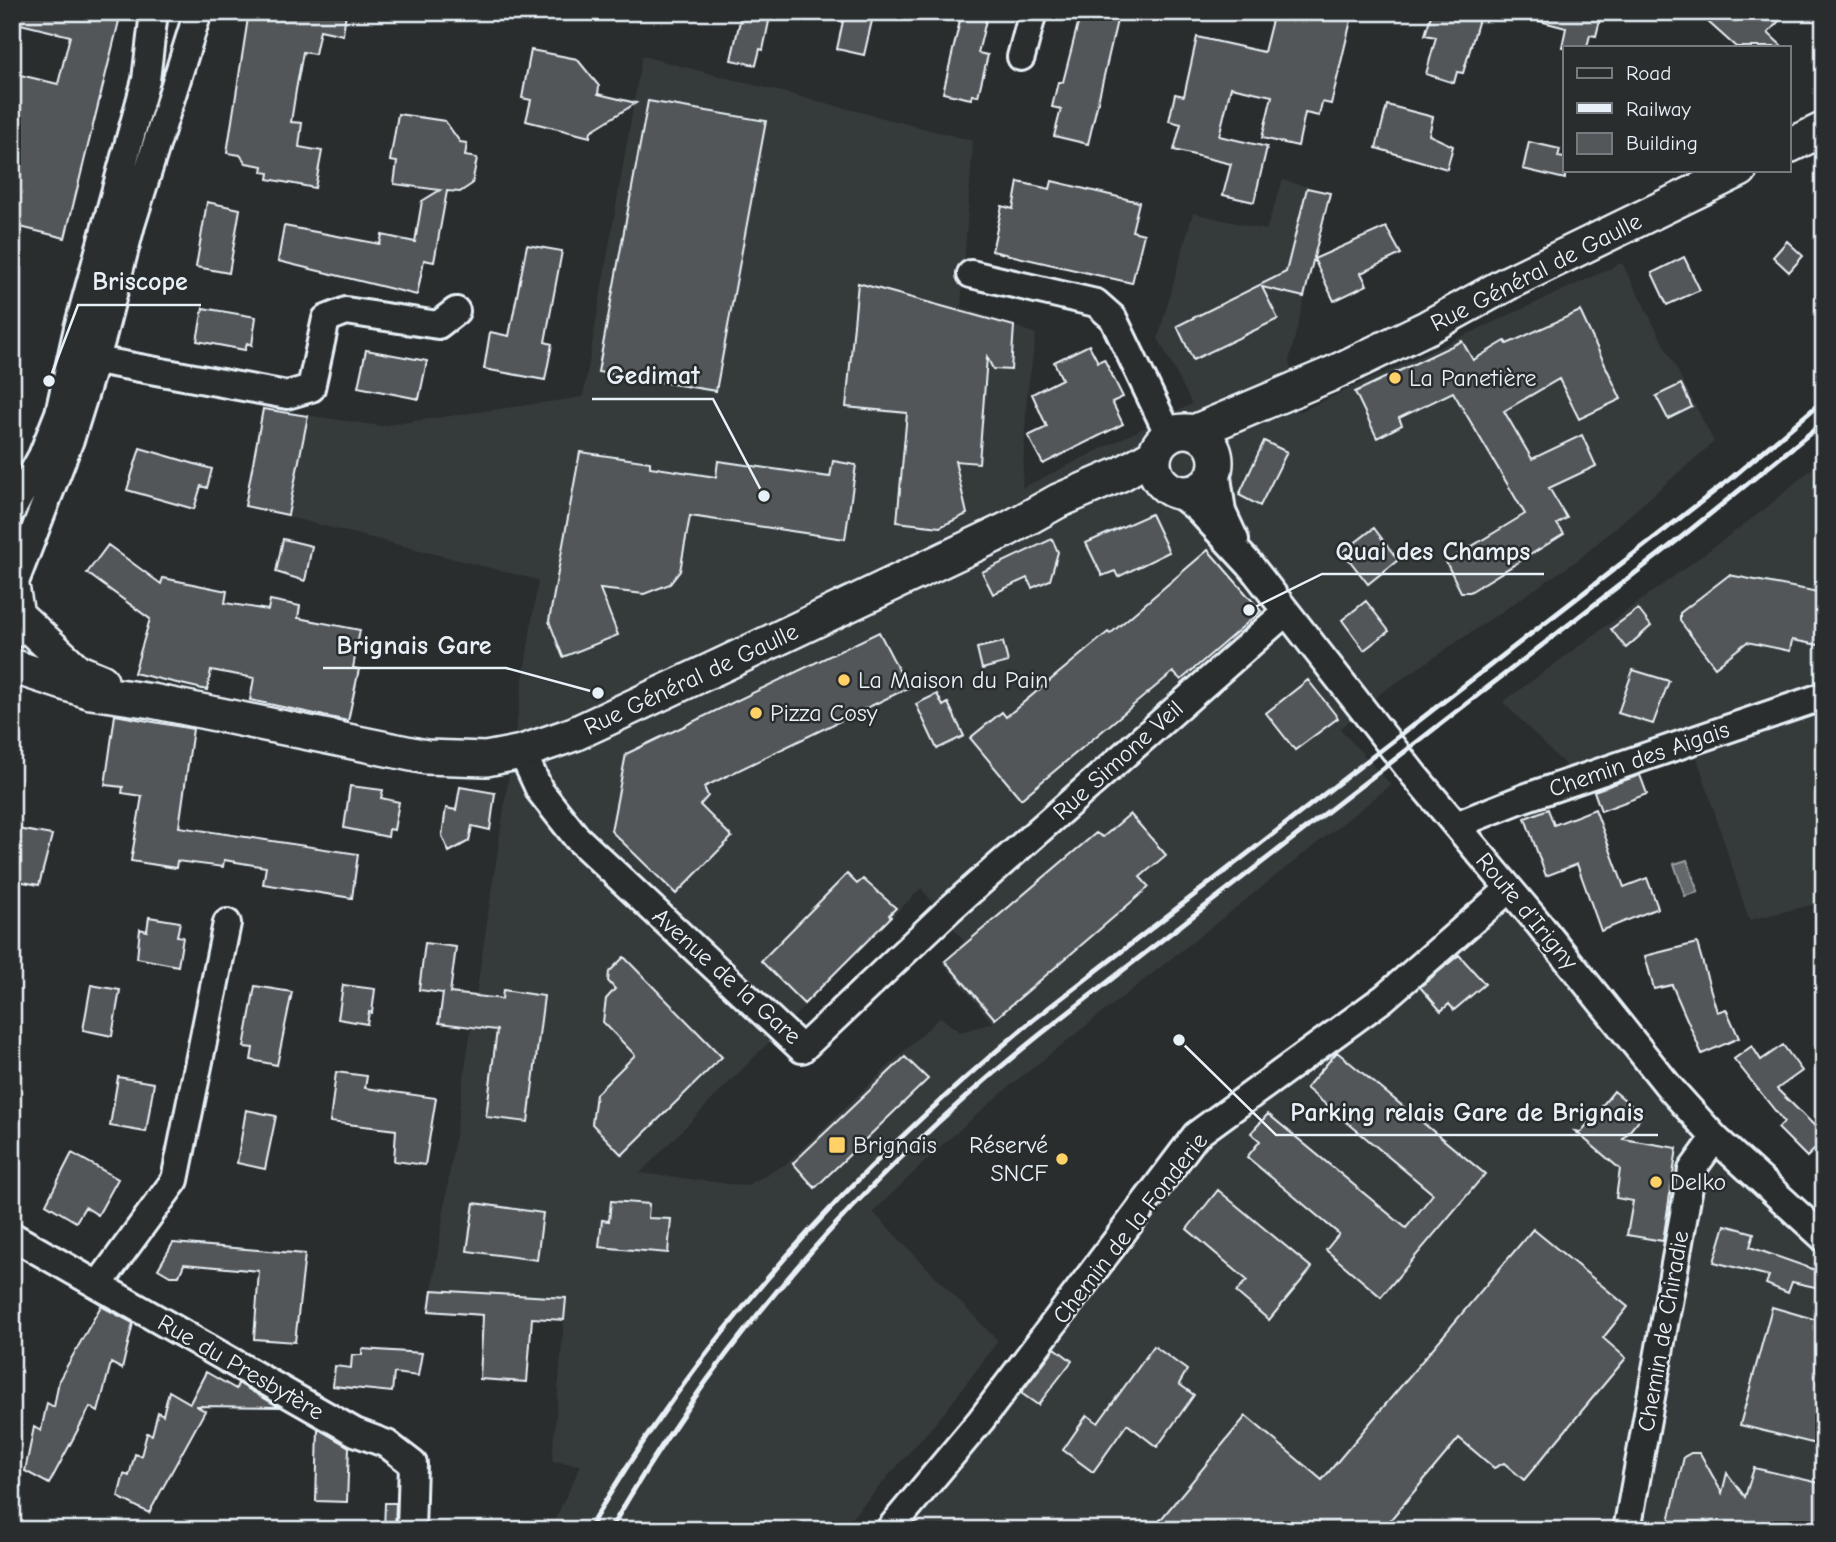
<svg xmlns="http://www.w3.org/2000/svg" width="1836" height="1542" font-family="'Comic Neue',sans-serif">
<style>
.built{fill:#363a3b;fill-rule:evenodd}
.water{fill:#63686b;stroke:#989fa3;stroke-width:2}
.building{fill:#535759;stroke:#e8f1f8;stroke-width:2}
.lines{fill:none;stroke-linecap:round;stroke-linejoin:round}
.minor-casing{stroke:#e8f1f8;stroke-width:32}
.major-casing{stroke:#e8f1f8;stroke-width:38}
.minor{stroke:#2a2d2e;stroke-width:26}
.major{stroke:#2a2d2e;stroke-width:33}
.rail{stroke:#e8f1f8;stroke-width:5}
.poi-dot{fill:#ffd166;stroke:#2a2d2e;stroke-width:2.5}
.labels{text-anchor:middle;dominant-baseline:central;stroke-width:5;stroke-linejoin:round;paint-order:stroke}
.street-label{font-size:24px;fill:#e8f1f8;stroke:#2a2d2e}
.poi-label{font-size:24px;fill:#e8f1f8;stroke:#2a2d2e;text-anchor:start}
.leader{fill:none;stroke:#e8f1f8;stroke-width:2.5}
.callout-dot{fill:#e8f1f8;stroke:#2a2d2e;stroke-width:2.5}
.callout-label{font-size:26px;text-anchor:middle;font-weight:bold;fill:#e8f1f8;stroke:#2a2d2e;stroke-width:5;stroke-linejoin:round;paint-order:stroke}
</style>
<rect width="100%" height="100%" fill="#2a2d2e"/>
<filter id="ink" filterUnits="userSpaceOnUse"><feTurbulence type="fractalNoise" baseFrequency=".0143" numOctaves="2"/><feDisplacementMap in="SourceGraphic" scale="14" xChannelSelector="R" yChannelSelector="G"/><feConvolveMatrix kernelMatrix="1 2 1 2 8 2 1 2 1" color-interpolation-filters="sRGB"/></filter>
<g filter="url(#ink)">
<path class="built" d="M642 56 973 141 961 307 1036 334 1027 396 1022 488 1192 404 1158 338 1193 213 1266 230 1283 180 1330 193 1289 361 1299 412 1622 263 1714 442 1578 560 1381 693 1340 729 1391 785 1011 1085 941 1146 873 1212 998 1341 944 1413 841 1530H550L581 1465 552 1461 564 1320 429 1311 538 580 245 506 263 409 381 426 583 397ZM921 888 964 941 943 963 993 1023 960 1032 940 1017 786 1164 746 1186 640 1173Z
M1824 458V902L1749 920 1688 729 1569 769 1503 702 1765 509Z
M1523 886 1718 1129 1824 1222V1530H898L1202 1141Z"/>
<path class="water" d="M1687 860 1698 892 1685 896 1674 864Z"/>
<path class="building" d="M12 12H84L119 21 65 238 12 225V73L58 84 70 36 12 22Z
M252 12H346L343 35 320 30 315 54 303 52 296 90 291 122 302 123 299 147 322 151 315 188 268 179 269 173 262 172 263 166 246 163 240 155 227 153 248 18 251 19Z
M742 12H771L763 50 760 49 756 65 731 60Z
M845 12H874L864 55 837 49Z
M962 12H988L978 53 988 55 978 96 972 95 971 99 943 93Z
M1081 12H1119L1088 144 1054 136 1061 109 1052 107 1058 82H1063Z
M1274 12H1353L1331 104 1322 102 1319 116 1305 113 1298 146 1262 138 1272 96 1231 87 1219 136 1267 147 1254 202 1223 195 1231 164 1174 150 1181 124 1169 121 1175 94 1184 96 1197 37 1264 52Z
M1432 12H1456L1479 19 1463 73 1457 72 1454 83 1426 74 1436 37 1425 35Z
M1533 12H1602L1596 36 1590 35 1587 47H1562L1566 28 1532 19Z
M1697 12H1787L1768 33 1783 47H1736Z
M531 50 577 59 599 86 598 94 636 103 591 131 590 137 526 121 531 100 522 98Z
M648 101 766 121 716 391 598 372Z
M1387 105 1433 117 1429 135 1453 146 1447 169 1376 148Z
M398 114 445 121 460 142 467 143 465 156 477 158 472 184 460 192 447 191 434 262 424 260 417 295 278 261 284 226 380 244 382 235 415 242 422 201 440 190 394 184 397 162 390 161Z
M1529 142 1560 149 1558 157 1565 158V179L1523 169Z
M1052 181 1139 202 1132 231 1144 234 1132 283 992 251 1002 206 1013 209 1018 182 1050 189Z
M1307 188 1330 193 1304 297 1262 287 1278 319 1193 360 1177 326 1286 272Z
M207 202 240 209 229 273 196 267Z
M1386 227 1401 254 1361 273 1367 285 1334 301 1314 259Z
M1787 241 1803 256 1789 272 1773 257Z
M527 245 562 251 545 342 552 344 545 380 484 369 490 332 509 336Z
M1684 257 1700 290 1667 305 1652 273Z
M858 283 1014 326 1011 370 993 369 987 357 979 463 955 461 967 514 940 527 897 522 907 413 846 407Z
M203 308 256 317 252 345 247 343 245 350 197 341Z
M1580 311 1621 399 1579 419 1559 379 1504 411 1532 459 1582 435 1596 466 1549 488 1567 518 1557 524 1564 534 1470 592H1461L1446 562 1525 514 1453 392 1399 418 1402 425 1377 438 1355 392 1462 341 1473 360 1505 341 1507 344Z
M1089 345 1098 362 1104 359 1123 397 1112 402 1123 424 1043 464 1028 436 1047 427 1032 394 1062 379 1054 362Z
M366 350 427 361 419 399 358 387Z
M1681 384 1692 407 1668 419 1656 396Z
M263 409 308 416 288 515 245 506Z
M1264 441 1287 452 1260 506 1239 495Z
M140 448 212 469 207 488 201 486 194 509 127 490Z
M580 452 650 462V467L716 477 718 461 830 477 833 461 856 465 845 539 690 516 680 571 670 584 644 594 600 589 618 635 563 657 549 621Z
M1151 514 1169 552 1118 577 1115 571 1102 576 1086 543Z
M1374 528 1398 560 1368 584 1343 552Z
M283 539 312 546 305 581 276 572Z
M1052 539 1058 552 1050 580 1032 588 1027 578 993 594 982 572Z
M108 545 161 584 163 578 227 591 225 603 268 610 270 600 300 606 298 618 360 630 353 668 359 669 348 721 250 700 254 678 211 670 207 690 134 673 150 619 87 573Z
M1208 550 1261 611 1181 680 1173 672 1021 799 970 738 1002 712 1006 717 1108 632 1110 634Z
M1729 575 1824 593V646L1792 640 1790 651 1747 642 1715 667 1680 621V613Z
M1366 601 1389 631 1364 650 1342 620Z
M1638 609 1651 626 1626 648 1611 629Z
M879 632 908 688 704 787 708 796 700 805 732 837 676 894 611 831 626 754Z
M1003 642 1008 662 982 669 977 648Z
M1633 670 1669 681 1653 724 1618 713Z
M1308 680 1338 718 1295 750 1266 713Z
M937 694 943 706 948 703 964 736 937 749 916 704Z
M115 715 193 729 179 827 358 854 352 898 263 884 266 867 224 860 223 867 177 861 176 868 131 861 142 796 122 793 123 787 105 785Z
M1640 775 1647 794 1601 811 1594 791Z
M350 786 383 790 381 798 399 802 394 830 389 829 388 837 344 828Z
M460 787 495 793 490 830 472 826 469 841 449 852 442 836 446 808 456 810Z
M1548 809 1554 825 1595 809 1624 887 1647 878 1658 908 1601 931 1577 864 1546 876 1525 818Z
M1130 814 1166 855 1140 877 1149 887 995 1019 945 961 1096 833 1103 837Z
M12 828 52 835 39 885 12 880Z
M847 874 857 884 863 879 896 908 889 915 891 917 804 1004 761 961Z
M149 917 180 922 177 936 183 937 178 966 137 958 140 929 147 931Z
M425 943 456 947 450 993 502 999 503 990 544 996 528 1122 486 1117 497 1030 439 1023 443 993 419 990Z
M1697 943 1717 1012 1726 1009 1739 1038 1702 1054 1672 985 1654 989 1645 956Z
M1459 955 1485 984 1454 1010 1449 1004 1441 1011 1420 987Z
M624 957 722 1057 622 1155 592 1124 596 1094 635 1055 603 1022 606 999 615 989 608 981 609 972Z
M91 985 120 990 112 1036 83 1030Z
M343 985 375 989 372 1013 369 1012 367 1024 338 1019Z
M255 986 292 992 277 1065 251 1060 253 1048 244 1047Z
M1783 1045 1802 1071 1777 1089 1824 1135V1140L1807 1157 1778 1128 1784 1122 1734 1059 1752 1046 1761 1060Z
M1337 1052 1485 1174 1381 1297 1326 1250 1339 1234 1247 1157 1260 1141 1251 1133 1268 1114 1406 1228 1433 1194 1306 1088Z
M905 1057 928 1079 815 1188 793 1163Z
M336 1072 367 1076 365 1088 436 1098 425 1165 394 1161 396 1130 330 1122Z
M118 1077 154 1083 146 1132 110 1126Z
M1614 1091 1643 1115 1623 1139 1677 1148 1663 1241 1627 1235 1633 1201 1616 1198 1620 1169 1575 1131 1581 1132Z
M246 1110 276 1116 265 1169 237 1163Z
M72 1153 118 1179 98 1215 85 1207 76 1222 46 1204Z
M1218 1190 1312 1268 1269 1320 1236 1292 1247 1280 1187 1229Z
M611 1201 649 1204 648 1218 671 1219 668 1253 599 1247 602 1220 609 1221Z
M474 1203 543 1213 537 1260 467 1251Z
M1725 1225 1754 1233 1750 1247 1824 1273V1289L1792 1282 1788 1293 1766 1284 1769 1276 1714 1262Z
M1533 1229 1628 1307 1603 1338 1626 1358 1524 1480 1504 1463 1494 1468 1459 1438 1382 1530H1152L1246 1416 1322 1480Z
M173 1243 305 1254 295 1342 254 1339 259 1271 184 1264 179 1276H170L158 1269Z
M432 1290 566 1298 564 1320 532 1318 527 1382 480 1379 483 1315 429 1311Z
M101 1306 133 1323 122 1369 111 1363 98 1412 90 1407 49 1484 25 1471 34 1427 41 1431 47 1403 54 1407 59 1380Z
M1772 1307 1824 1322V1446L1740 1425Z
M1154 1346 1187 1370 1179 1384 1194 1395 1157 1447 1127 1424 1093 1472 1063 1450 1087 1415 1098 1423Z
M1055 1348 1072 1361 1038 1405 1021 1393Z
M362 1349 422 1353 418 1376 394 1373 392 1392 333 1386 335 1366 351 1368 352 1355H362Z
M206 1372 236 1389 238 1383 279 1407 196 1406 205 1411 149 1513 118 1497 124 1474 129 1476 135 1454 141 1456 147 1433 152 1435 158 1412 163 1415 169 1391 190 1403Z
M318 1429 349 1447 347 1502 316 1501Z
M1691 1453H1700L1722 1493 1727 1473 1745 1497 1754 1468 1824 1484V1530H1667L1684 1457Z
M385 1503H396L395 1530H384Z"/>
<g class="lines">
<defs>
<path id="minor" d="M1021 57 1033 12
M971 274 1096 303 1113 318 1169 435
M96 360 287 395 311 388 326 319 346 311 438 325 456 311
M1216 470 1222 512 1235 540
M1178 493 1198 509 1250 565 1414 775 1539 924 1670 1088 1715 1138 1824 1238
M12 510 42 456 59 413 78 328 146 80 154 12
M13 587 71 437 101 341 131 225 198 12
M522 752 540 791 577 838 802 1049 951 908 1286 612
M1456 825 1524 798 1824 696
M12 1236 355 1432 387 1444 413 1464 411 1530
M99 1284 175 1180 227 923
M889 1530 981 1420 1196 1135 1384 998 1509 889
M1627 1530 1692 1170 1715 1138"/>
<path id="major" d="M1789 146 1824 129
M1154 462a31 31 0 1 1 62 0a31 31 0 1 1-62 0Z
M1194 432 1331 374 1428 327 1510 282 1740 170
M12 586 17 615 12 631
M17 615 77 671 101 681
M12 666 91 692 152 701 426 757 486 759 522 752 574 734 722 665 1008 529 1058 501 1121 474 1154 455"/>
</defs>
<use href="#minor" class="minor-casing"/>
<use href="#major" class="major-casing"/>
<use href="#minor" class="minor"/>
<use href="#major" class="major"/>
<path class="rail" d="M588 1530C707 1327 853 1170 1033 1020L1729 480 1824 400
M610 1530C720 1338 869 1171 1042 1033L1679 539 1824 422"/>
</g>
</g>
<g class="poi-dot">
<circle cx="1395" cy="378" r="7"/>
<circle cx="844" cy="680" r="7"/>
<circle cx="756" cy="713" r="7"/>
<rect x="828" y="1136" width="18" height="18" rx="3.5"/>
<circle cx="1062" cy="1159" r="7"/>
<circle cx="1656" cy="1182" r="7"/>
</g>
<g class="labels">
<g class="street-label">
<text transform="translate(1536 272) rotate(-27)">Rue Général de Gaulle</text>
<text transform="translate(691 679) rotate(-25)">Rue Général de Gaulle</text>
<text transform="translate(1639 759) rotate(-19)">Chemin des Aigais</text>
<text transform="translate(1118 760) rotate(-42)">Rue Simone Veil</text>
<text transform="translate(1527 911) rotate(50)">Route d'Irigny</text>
<text transform="translate(727 976) rotate(42)">Avenue de la Gare</text>
<text transform="translate(1130 1228) rotate(-52)">Chemin de la Fonderie</text>
<text transform="translate(1663 1331) rotate(-80)">Chemin de Chiradie</text>
<text transform="translate(241 1367) rotate(30)">Rue du Presbytère</text>
</g>
<g class="poi-label">
<text x="1409" y="378">La Panetière</text>
<text x="858" y="680">La Maison du Pain</text>
<text x="770" y="713">Pizza Cosy</text>
<text x="853" y="1145">Brignais</text>
<text x="1048" y="1145" text-anchor="end">Réservé<tspan x="1048" dy="28">SNCF</tspan></text>
<text x="1670" y="1182">Delko</text>
</g>
</g>
<path class="leader" d="M49 381L78 305H201M764 496L713 399H592M1249 610L1322 574H1544M598 693L506 668H323M1179 1040L1276 1135H1658"/>
<g class="callout-dot">
<circle cx="49" cy="381" r="7"/>
<circle cx="764" cy="496" r="7"/>
<circle cx="1249" cy="610" r="7"/>
<circle cx="598" cy="693" r="7"/>
<circle cx="1179" cy="1040" r="7"/>
</g>
<g class="callout-label">
<text x="140" y="290">Briscope</text>
<text x="653" y="384">Gedimat</text>
<text x="1433" y="560">Quai des Champs</text>
<text x="414" y="654">Brignais Gare</text>
<text x="1467" y="1121">Parking relais Gare de Brignais</text>
</g>
<rect width="1836" height="1542" fill="none" stroke="#2a2d2e" stroke-width="42"/>
<rect x="21" y="21" width="1794" height="1500" fill="none" stroke="#e8f1f8" stroke-width="2.5" filter="url(#ink)"/>
<rect x="1563" y="46" width="228" height="126" fill="#2a2d2e" stroke="#767b7f" stroke-width="2"/>
<rect x="1577" y="68" width="35" height="10" fill="#2a2d2e" stroke="#767b7f" stroke-width="2"/>
<text x="1626" y="80" font-size="21" fill="#e8f1f8">Road</text>
<rect x="1577" y="103" width="35" height="10" fill="#e8f1f8" stroke="#767b7f" stroke-width="2"/>
<text x="1626" y="116" font-size="21" fill="#e8f1f8">Railway</text>
<rect x="1577" y="133" width="35" height="21" fill="#535759" stroke="#767b7f" stroke-width="2"/>
<text x="1626" y="150" font-size="21" fill="#e8f1f8">Building</text>
</svg>
